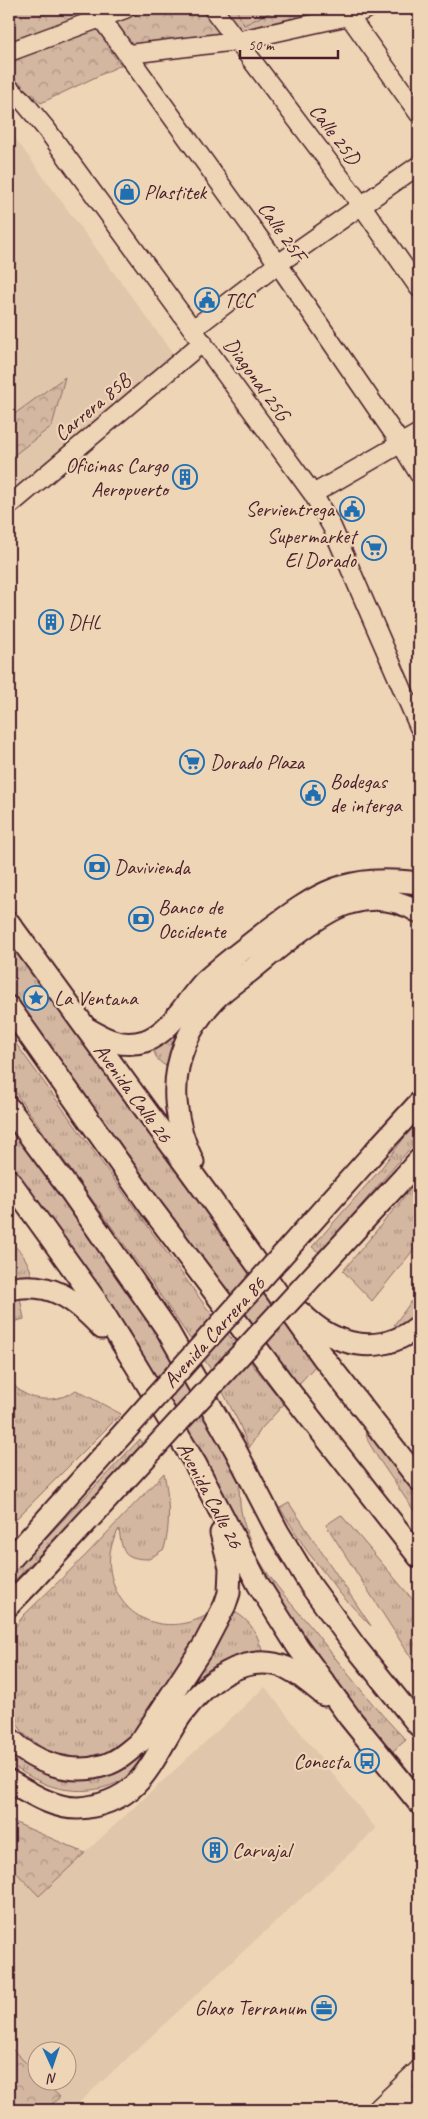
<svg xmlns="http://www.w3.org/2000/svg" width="428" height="2119" font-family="Caveat,sans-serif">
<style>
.built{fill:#e0c6aa;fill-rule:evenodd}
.grass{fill:url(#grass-tufts);stroke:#8e6b66}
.forest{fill:url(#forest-crowns);stroke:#8e6b66}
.pitch{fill:#d3b7a0;stroke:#8e6b66}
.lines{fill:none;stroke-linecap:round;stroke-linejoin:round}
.minor-casing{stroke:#4a1f2b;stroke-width:21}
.major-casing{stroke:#4a1f2b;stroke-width:25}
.minor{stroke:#eed5b6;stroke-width:18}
.major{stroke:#eed5b6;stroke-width:21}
.major-bridge-casing{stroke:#4a1f2b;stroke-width:25;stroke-linecap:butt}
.major-bridge{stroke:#eed5b6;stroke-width:21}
.labels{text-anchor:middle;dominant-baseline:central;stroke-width:4.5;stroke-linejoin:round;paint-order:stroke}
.street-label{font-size:21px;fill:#4a1f2b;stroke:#eed5b6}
.poi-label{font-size:21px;fill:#4a1f2b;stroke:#eed5b6;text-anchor:start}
</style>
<defs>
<pattern id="grass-tufts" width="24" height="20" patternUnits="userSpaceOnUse" patternTransform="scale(1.25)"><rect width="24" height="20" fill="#d3b7a0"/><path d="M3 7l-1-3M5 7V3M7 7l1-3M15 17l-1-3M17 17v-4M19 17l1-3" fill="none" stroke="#ad9483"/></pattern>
<pattern id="forest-crowns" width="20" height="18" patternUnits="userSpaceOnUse" patternTransform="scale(1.25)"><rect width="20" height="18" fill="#d3b7a0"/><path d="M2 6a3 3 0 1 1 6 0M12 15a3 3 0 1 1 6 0" fill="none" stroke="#ad9483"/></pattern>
</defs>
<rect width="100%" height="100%" fill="#eed5b6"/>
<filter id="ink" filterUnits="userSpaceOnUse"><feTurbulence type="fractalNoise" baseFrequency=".02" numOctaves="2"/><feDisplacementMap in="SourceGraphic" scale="10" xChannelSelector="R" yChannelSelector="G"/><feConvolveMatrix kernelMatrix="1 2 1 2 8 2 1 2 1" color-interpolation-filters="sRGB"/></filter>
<g filter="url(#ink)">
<path class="built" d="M9 130 175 356 9 495Z
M265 1687 376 1829 71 2110H9V1865L39 1895ZM38 2052H68V2082H38Z"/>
<path class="grass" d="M9 933 318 1363 296 1387 9 998Z
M179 1023 184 1028 170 1067C159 1065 154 1055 152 1045Z
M9 1034 206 1307 284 1404 261 1429 249 1448 239 1423 212 1371 152 1283 9 1084Z
M419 1118V1138L320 1253 312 1247 379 1171Z
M9 1120 175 1357 240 1475C238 1495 240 1516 248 1535 261 1573 290 1601 315 1632 344 1669 373 1707 406 1740L393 1751 419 1783V1794L296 1634 121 1328 9 1169Z
M419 1179V1243L372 1301 343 1271Z
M9 1242C23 1251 29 1263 33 1279L9 1280Z
M419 1291V1316L406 1327 394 1325Z
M19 1292 24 1319 17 1321 9 1328V1294Z
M9 1378C22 1402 55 1405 76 1390L121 1414 9 1526Z
M363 1421 419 1491V1518L378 1458 368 1441Z
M140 1439 145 1448 9 1586V1577Z
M164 1473C169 1497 171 1525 164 1549L149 1559C123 1559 122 1551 119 1529 107 1549 107 1567 115 1588 132 1628 178 1634 212 1612L141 1733 114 1753 82 1760 50 1754 24 1734 9 1712V1638L14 1628 24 1615 86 1555Z
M289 1503 371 1626 343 1597 307 1551 280 1508Z
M341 1515 419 1607V1670L326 1525Z
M235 1612C252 1622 258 1635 263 1654 217 1659 209 1671 178 1702Z
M154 1742C150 1748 147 1756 142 1762 124 1788 88 1795 58 1788 40 1784 24 1773 9 1764V1745L49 1771Z"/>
<path class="forest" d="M16 9H100L9 43V16Z
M148 9H350L211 37 111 52 121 65 41 103 9 75V61Z
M65 377 52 426 9 459V418Z
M9 1820 85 1853 39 1896 9 1865Z
M9 2046 37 2074 38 2082H44L60 2097 45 2110H9Z"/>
<path class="pitch" d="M236 9H277L244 25Z"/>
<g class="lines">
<defs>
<path id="minor" d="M213 9 362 206 419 288
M349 16 419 114
M101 18 278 264 401 444 419 474
M9 52 125 9
M129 54 236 41 349 16 367 9
M9 88 23 101 47 130 313 494 332 527 419 727
M193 329 278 264 419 165
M313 494 419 433
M9 506 203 342
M376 2110 419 2069
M401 2110 419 2094"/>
<path id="major" d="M9 923 210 1198 322 1356 419 1480
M9 1007 152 1209 283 1383 419 1557
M88 1029C107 1040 123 1048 145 1041 171 1032 186 1001 204 982 222 965 243 950 263 934 320 891 346 874 419 883
M9 1108 72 1193 166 1328 235 1449 278 1532 311 1586 354 1645 419 1726
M377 1149 419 1103
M193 1162C175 1125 169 1083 185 1044 192 1027 202 1013 214 1000 224 989 238 980 250 971 275 951 320 911 350 903 374 896 398 899 419 912
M404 1177 419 1160
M9 1180 96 1301 137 1367 196 1465 258 1584 298 1647 350 1718 419 1803
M9 1289C50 1280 75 1299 102 1328
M301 1313C334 1347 380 1357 419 1326
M9 1605 33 1580
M9 1738C34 1763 71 1776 105 1765 119 1761 130 1750 141 1741L204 1645 225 1605 229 1593 230 1568 221 1533
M9 1781C30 1793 54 1809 79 1808 98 1807 121 1799 135 1785 154 1766 165 1738 181 1715 205 1683 244 1650 287 1668 301 1675 312 1685 324 1695"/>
</defs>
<use href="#minor" class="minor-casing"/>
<use href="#major" class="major-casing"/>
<use href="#minor" class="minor"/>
<use href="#major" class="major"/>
<defs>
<path id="major-bridge" d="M10 1560 377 1149
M33 1580 404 1177"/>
</defs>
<use href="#major-bridge" class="major-bridge-casing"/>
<use href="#major-bridge" class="major-bridge"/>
</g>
</g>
<defs>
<symbol id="shop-ring" viewBox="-11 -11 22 22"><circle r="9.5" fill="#eed5b6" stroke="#1f6fb2" stroke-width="1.5"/><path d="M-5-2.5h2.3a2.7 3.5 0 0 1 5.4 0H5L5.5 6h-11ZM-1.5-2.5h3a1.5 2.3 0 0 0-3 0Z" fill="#1f6fb2"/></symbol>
<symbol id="civic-ring" viewBox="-11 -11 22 22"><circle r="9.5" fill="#eed5b6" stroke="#1f6fb2" stroke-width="1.5"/><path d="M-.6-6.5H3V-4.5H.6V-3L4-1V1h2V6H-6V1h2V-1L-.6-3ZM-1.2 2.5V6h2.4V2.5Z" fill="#1f6fb2"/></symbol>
<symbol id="building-ring" viewBox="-11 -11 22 22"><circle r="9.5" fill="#eed5b6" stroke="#1f6fb2" stroke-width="1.5"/><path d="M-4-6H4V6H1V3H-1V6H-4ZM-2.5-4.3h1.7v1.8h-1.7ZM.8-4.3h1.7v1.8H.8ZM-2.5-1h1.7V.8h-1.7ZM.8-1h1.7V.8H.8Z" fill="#1f6fb2"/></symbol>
<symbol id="supermarket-ring" viewBox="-11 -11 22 22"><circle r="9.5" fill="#eed5b6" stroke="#1f6fb2" stroke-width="1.5"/><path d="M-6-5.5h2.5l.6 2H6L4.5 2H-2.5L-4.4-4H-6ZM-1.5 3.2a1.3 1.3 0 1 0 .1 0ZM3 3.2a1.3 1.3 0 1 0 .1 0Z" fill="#1f6fb2"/></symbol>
<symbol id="bank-ring" viewBox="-11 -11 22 22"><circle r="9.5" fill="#eed5b6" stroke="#1f6fb2" stroke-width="1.5"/><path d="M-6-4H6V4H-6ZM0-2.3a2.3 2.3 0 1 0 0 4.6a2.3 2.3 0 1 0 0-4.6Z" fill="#1f6fb2"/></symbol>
<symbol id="sight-ring" viewBox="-11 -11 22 22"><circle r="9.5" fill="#eed5b6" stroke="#1f6fb2" stroke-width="1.5"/><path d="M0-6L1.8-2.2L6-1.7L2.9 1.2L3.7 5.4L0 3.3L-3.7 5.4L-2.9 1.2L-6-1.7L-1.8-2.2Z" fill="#1f6fb2"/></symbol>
<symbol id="bus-ring" viewBox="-11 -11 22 22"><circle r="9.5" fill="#eed5b6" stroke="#1f6fb2" stroke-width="1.5"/><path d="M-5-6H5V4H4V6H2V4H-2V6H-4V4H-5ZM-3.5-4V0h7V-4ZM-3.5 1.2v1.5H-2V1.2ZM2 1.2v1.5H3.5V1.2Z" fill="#1f6fb2"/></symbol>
<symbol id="office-ring" viewBox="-11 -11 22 22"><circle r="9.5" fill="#eed5b6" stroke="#1f6fb2" stroke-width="1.5"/><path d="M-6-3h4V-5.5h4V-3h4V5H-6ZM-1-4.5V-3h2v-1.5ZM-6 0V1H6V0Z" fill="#1f6fb2"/></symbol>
</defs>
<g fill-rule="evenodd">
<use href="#shop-ring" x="113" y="178" width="28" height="28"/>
<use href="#civic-ring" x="193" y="286" width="28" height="28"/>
<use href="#building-ring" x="171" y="463" width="28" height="28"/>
<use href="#civic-ring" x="338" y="495" width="28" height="28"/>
<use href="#supermarket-ring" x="360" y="534" width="28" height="28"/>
<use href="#building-ring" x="37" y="608" width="28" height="28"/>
<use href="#supermarket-ring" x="178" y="748" width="28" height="28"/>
<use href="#civic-ring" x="299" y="779" width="28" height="28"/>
<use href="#bank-ring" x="83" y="853" width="28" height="28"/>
<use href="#bank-ring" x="127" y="905" width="28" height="28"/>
<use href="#sight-ring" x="22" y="984" width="28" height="28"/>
<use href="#bus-ring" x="353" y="1747" width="28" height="28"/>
<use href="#building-ring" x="201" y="1836" width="28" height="28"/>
<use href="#office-ring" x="310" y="1994" width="28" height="28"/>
</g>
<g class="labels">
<g class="street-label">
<text transform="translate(335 134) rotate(53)">Calle 25D</text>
<text transform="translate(282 231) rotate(55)">Calle 25F</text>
<text transform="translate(257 379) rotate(54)">Diagonal 25G</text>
<text transform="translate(92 407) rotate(-40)">Carrera 85B</text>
<text transform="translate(133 1093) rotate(54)">Avenida Calle 26</text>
<text transform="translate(214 1332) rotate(-48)">Avenida Carrera 86</text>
<text transform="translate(210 1495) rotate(62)">Avenida Calle 26</text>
</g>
<g class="poi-label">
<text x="144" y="192">Plastitek</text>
<text x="224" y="300">TCC</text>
<text x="168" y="465" text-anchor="end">Oficinas Cargo<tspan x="168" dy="24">Aeropuerto</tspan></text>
<text x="334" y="509" text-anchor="end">Servientrega</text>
<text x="356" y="536" text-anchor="end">Supermarket<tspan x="356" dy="24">El Dorado</tspan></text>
<text x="68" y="622">DHL</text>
<text x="210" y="762">Dorado Plaza</text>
<text x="330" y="781">Bodegas<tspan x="330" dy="24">de interga</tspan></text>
<text x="114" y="867">Davivienda</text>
<text x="158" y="907">Banco de<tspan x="158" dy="24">Occidente</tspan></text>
<text x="54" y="998">La Ventana</text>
<text x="350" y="1761" text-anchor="end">Conecta</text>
<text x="232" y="1850">Carvajal</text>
<text x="306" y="2008" text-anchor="end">Glaxo Terranum</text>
</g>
</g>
<rect width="428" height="2119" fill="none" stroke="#eed5b6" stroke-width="30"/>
<rect x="15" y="15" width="398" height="2089" fill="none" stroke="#4a1f2b" stroke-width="2" filter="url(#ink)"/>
<g transform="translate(52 2066) rotate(177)"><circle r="24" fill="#eed5b6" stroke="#ac8c7e"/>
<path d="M0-4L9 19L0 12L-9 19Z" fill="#1f6fb2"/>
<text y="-8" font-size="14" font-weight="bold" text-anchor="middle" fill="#4a1f2b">N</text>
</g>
<path d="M240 50v8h98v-8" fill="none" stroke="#4a1f2b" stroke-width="2.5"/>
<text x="248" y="50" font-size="15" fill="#4a1f2b" stroke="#eed5b6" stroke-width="4" paint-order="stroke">50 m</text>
</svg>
